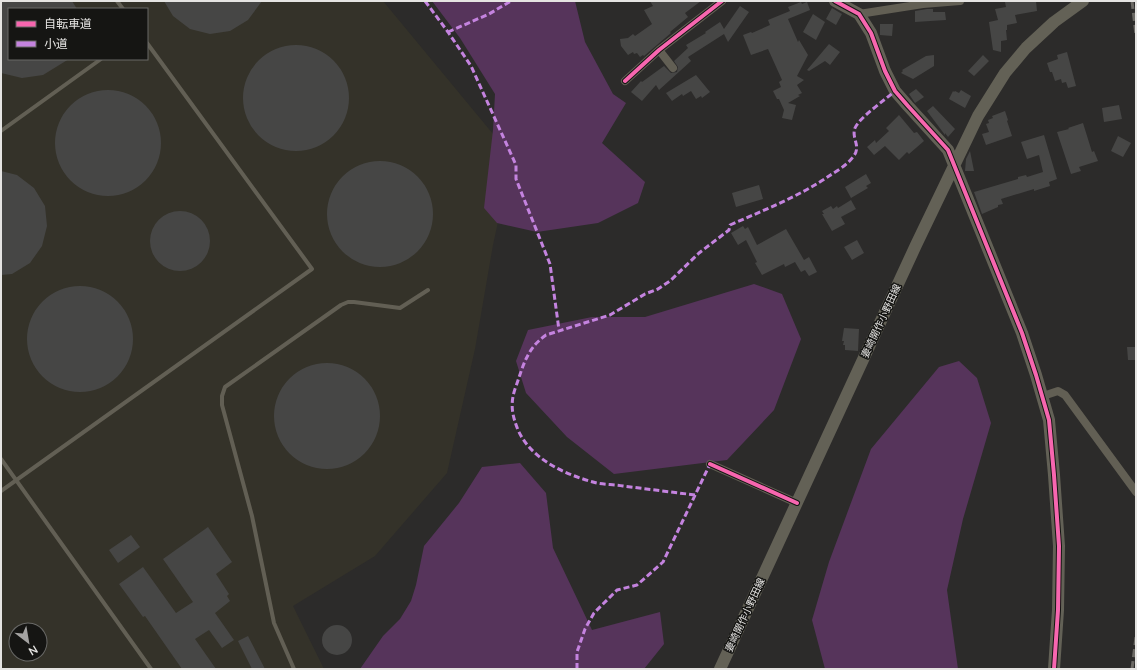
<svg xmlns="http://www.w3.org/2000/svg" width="1137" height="670" font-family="Mulish,'Noto Sans JP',sans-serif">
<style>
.built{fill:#343229;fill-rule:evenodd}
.green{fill:#56345b}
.building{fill:#464645}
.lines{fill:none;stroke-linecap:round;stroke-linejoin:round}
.lane{stroke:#625f54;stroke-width:4}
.street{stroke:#625f54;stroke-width:8}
.secondary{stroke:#636156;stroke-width:12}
.rail{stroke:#6b6964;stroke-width:3;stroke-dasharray:8 4;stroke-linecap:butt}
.quiet{stroke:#c483df;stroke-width:3;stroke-dasharray:6 3;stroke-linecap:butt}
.cycleway-casing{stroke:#151513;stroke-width:6}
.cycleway{stroke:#f766af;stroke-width:4}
.labels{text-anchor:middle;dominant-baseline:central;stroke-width:3;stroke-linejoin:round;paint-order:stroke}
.street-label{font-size:10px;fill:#e5e4e2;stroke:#151513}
</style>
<rect width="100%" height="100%" fill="#2c2b2a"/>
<path class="built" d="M1 1H383L512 157 493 245 475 349 447 473 375 556 293 606 324 669H1ZM9 9H147V59H9ZM16 630H40V654H16Z"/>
<path class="green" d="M432 1H575L585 42 613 94 626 103 602 143 645 182 638 203 598 223 537 232 497 223 484 208 493 130 495 94 460 38Z
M754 284 782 294 801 339 774 410 727 460 614 474 567 437 526 393 516 361 528 330 592 317H645Z
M959 361 977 378 991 423 963 519 947 590 958 669H825L812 620 829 562 871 449 939 367Z
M520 463 546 493 553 548 592 630 660 612 664 644 644 669H360L383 636 400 619 411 601 416 585 424 546 459 503 482 467Z"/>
<path class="building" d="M1 1H72L77 9H9V59H69L43 75 22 78 1 73Z
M164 1H262L248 20 230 31 210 34 190 29 173 16Z
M650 1H701L685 13 688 17 670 32 671 33 644 56 643 55 640 57 637 53 634 54 633 52 628 55 621 46 620 39 628 38 633 34 635 36 652 24 644 10 653 6Z
M1009 1H1036L1037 11 1015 15 1017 23 1007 25V30H1006L1007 40 1001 41V52L993 50 989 22 998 20 995 9 1006 7 1005 2Z
M801 2 802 4 807 2 810 10 788 19 798 42 799 40 808 55 797 76 804 80 797 85 802 93 798 95 800 96 788 103 796 105 792 120 782 118 784 110 779 99H777L773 91 781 87 779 82 782 80 768 49 751 55 743 35 751 32 752 33 770 25 768 20 790 11 788 7Z
M740 6 749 12 728 42 724 34 688 57 691 61 659 90 656 85 642 101 631 92 641 81 642 82 664 66 671 73 677 72 678 67 674 61 688 48 686 45 706 33 705 32 720 22 724 29Z
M832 8 842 14 836 25 826 19Z
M927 9H933V12H945L946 20 915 22V11Z
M813 14 825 22 816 40 803 32Z
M880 24H893L892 36 880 35Z
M829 44 840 52 830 65 825 61 809 71 807 70Z
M243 98a53 53 0 1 1 106 0a53 53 0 1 1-106 0Z
M1067 52 1076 86 1068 88 1066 82 1062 83 1061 79 1055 81 1052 72H1050L1047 63 1058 59 1057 55Z
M934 55V66L913 79 901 73 903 71 902 70 926 56Z
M983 55 989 61 974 76 968 71Z
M696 75 710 92 702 98 701 96 696 99 691 91 683 96 682 94 672 101 666 93Z
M916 89 924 97 915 103 909 94Z
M961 90 971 96 965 108 949 99 953 91 954 92 955 91 959 93Z
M55 143a53 53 0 1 1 106 0a53 53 0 1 1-106 0Z
M1119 105 1122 119 1104 122 1102 108Z
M933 106 955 129 948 137 945 133V135L927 111Z
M1005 111 1008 120 1007 121 1012 136 986 145 982 134 989 132 986 124 989 123 988 120 993 118 992 116Z
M899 115 914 133 917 132 924 141 909 154 907 152 899 160 885 146 874 155 867 147 875 140 876 143 889 131 886 128Z
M1083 123 1092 152 1094 151 1098 161 1079 167 1081 171 1071 174 1057 132 1069 129 1068 128Z
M1044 135 1057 179 1049 182 1050 186 1034 191V189L1001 199 1003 204 998 205V207L982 214 974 192 1018 179V177L1026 175 1027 177 1043 172 1039 155 1027 159 1021 142Z
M1118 136 1131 143 1123 157 1111 151Z
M970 151 974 171H965L966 159Z
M327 214a53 53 0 1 1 106 0a53 53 0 1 1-106 0Z
M1 171 17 175 34 188 45 206 47 226 42 246 30 263 12 274 1 275Z
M866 174 871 183 866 186 868 188 851 198 845 187Z
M759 185 763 199 736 207 732 193Z
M851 200 856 209 841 217 845 224 832 231 822 214H824L822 211 831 206 833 209 837 206 838 208Z
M150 241a30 30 0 1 1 60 0a30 30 0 1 1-60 0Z
M743 226 745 229 748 227 757 245 786 229 804 260 809 257 817 272 809 276 805 270 801 272 795 262 785 267 784 264 762 275 755 263 757 262 746 240 738 245 731 233Z
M857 240 864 253 852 260 844 247Z
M27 339a53 53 0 1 1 106 0a53 53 0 1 1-106 0Z
M844 328 859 329 858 351 845 350V345H843L844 341H842Z
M1127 347H1136V360H1128Z
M274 416a53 53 0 1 1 106 0a53 53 0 1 1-106 0Z
M208 527 232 562 216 574 229 594 227 596 230 601 215 613 234 640 222 648 209 630 195 639 216 669H182L145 616 143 617 119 584 143 567 176 613 193 602 163 559Z
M131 535 140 547 118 563 109 550Z
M322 640a15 15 0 1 1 30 0a15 15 0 1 1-30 0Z
M248 636 265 669H252L238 641Z"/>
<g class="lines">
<path class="lane" d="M117 1 123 9
M1 131 101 59
M1 459 151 669
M1 491 312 269 147 43
M294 669 274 623 252 516 222 405V396L225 387 341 305 348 302H354L400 308 428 290"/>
<path class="street" d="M859 14 923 4 960 1
M659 50 673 68
M625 81 659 50 722 1
M1043 396 1058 391 1065 395 1136 492
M710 464 797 503"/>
<path class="secondary" d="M835 1 859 14 871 33 885 71 895 91 908 106 948 150 1022 333 1036 375 1049 420 1054 475 1059 546 1058 610 1054 669
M720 669 916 245 978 116 1005 73 1026 48 1054 22 1083 1"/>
<path class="rail" d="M1132 1 1136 35
M1132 669 1136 637"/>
<path class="quiet" d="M425 1 448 32 471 66 516 165V179L550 264 559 330
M448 32 489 14 511 1
M695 495C671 492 647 489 623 486 613 484 602 485 593 482 564 474 531 459 518 430 512 415 510 404 515 389 523 367 526 349 546 335L610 315 645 294 658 289 670 281 699 253 729 230 730 225C764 210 798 197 829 176 837 171 847 165 853 157 862 146 851 139 855 128 859 118 886 99 895 91
M577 669V652L585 629 594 613 617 590 637 585 663 562 710 464"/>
<defs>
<path id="cycleway" d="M835 1 859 14 871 33 885 71 895 91 908 106 948 150 1022 333 1036 375 1049 420 1054 475 1059 546 1058 610 1054 669
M625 81 659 50 722 1
M710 464 797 503"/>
</defs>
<use href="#cycleway" class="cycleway-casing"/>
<use href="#cycleway" class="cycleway"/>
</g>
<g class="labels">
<g class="street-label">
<text transform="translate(881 321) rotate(-65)">妻崎開作小野田線</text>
<text transform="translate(745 615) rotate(-65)">妻崎開作小野田線</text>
</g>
</g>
<rect width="1137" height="670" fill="none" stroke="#e5e4e2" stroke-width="4"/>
<rect x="8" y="8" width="140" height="52" fill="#151513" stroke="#686866"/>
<rect x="16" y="21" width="20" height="6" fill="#f766af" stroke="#686866"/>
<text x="44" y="28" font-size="12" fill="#e5e4e2">自転車道</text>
<rect x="16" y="41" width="20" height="6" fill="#c483df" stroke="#686866"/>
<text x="44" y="48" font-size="12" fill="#e5e4e2">小道</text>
<g transform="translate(28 642) rotate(149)"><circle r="19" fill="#151513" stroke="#686866"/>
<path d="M0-3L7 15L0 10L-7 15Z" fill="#a4a3a2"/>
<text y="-6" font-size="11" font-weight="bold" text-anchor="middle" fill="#e5e4e2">N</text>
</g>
</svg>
